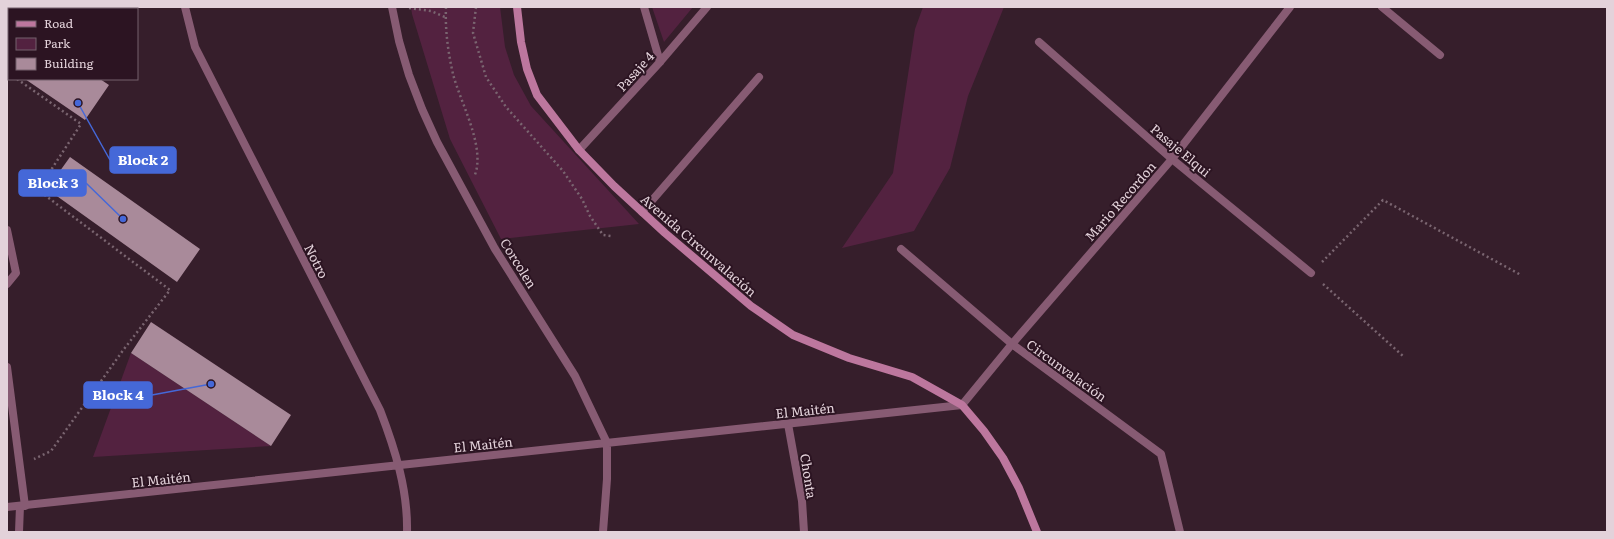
<svg xmlns="http://www.w3.org/2000/svg" width="1614" height="539" font-family="Literata,serif">
<style>
.green{fill:#532240}
.building{fill:#a98a9a}
.lines{fill:none;stroke-linecap:round;stroke-linejoin:round}
.path{stroke:#7a6570;stroke-width:2.5;stroke-dasharray:2 3;stroke-linecap:butt}
.lane{stroke:#875b73;stroke-width:8}
.street{stroke:#875b73;stroke-width:8}
.secondary{stroke:#bd779e;stroke-width:8}
.labels{text-anchor:middle;dominant-baseline:central;stroke-width:4;stroke-linejoin:round;paint-order:stroke}
.street-label{font-size:13px;fill:#e3d2da;stroke:#2c1422}
.leader{fill:none;stroke:#4568d8;stroke-width:1.5}
.callout-dot{fill:#4568d8;stroke:#2c1422;stroke-width:1.5}
.callout{fill:#4568d8;stroke:#4568d8;stroke-width:1.5}
.callout-label{font-size:14px;text-anchor:middle;font-weight:bold;fill:#fff}
</style>
<rect width="100%" height="100%" fill="#361e2b"/>
<path class="green" d="M411 7H500L505 47 514 75 531 106 639 224 501 239 450 139 412 14Z
M652 7H693L664 42Z
M923 7H1004L968 96 950 168 914 231 842 248 893 173 915 29Z
M131 353 271 446 93 457Z"/>
<path class="building" d="M7 15 9 17V68L7 66Z
M25 79H100L109 85 85 120Z
M70 157 200 249 177 282 47 189Z
M151 322 291 415 271 446 131 353Z"/>
<g class="lines">
<path class="path" d="M446 7C445 30 448 52 453 74 460 102 487 149 474 177
M476 7 473 33 486 77 506 107 563 171 582 199 590 216 603 235 611 236
M409 8 431 11 445 17
M7 72 9 74
M17 79 81 124 38 190 170 290 124 349 51 451 34 459
M1322 262 1383 200 1521 275
M1323 284 1403 356"/>
<path class="lane" d="M7 230 16 273 7 284
M7 367 25 506
M19 532 20 506"/>
<path class="street" d="M185 7 195 47 380 410C395 449 408 490 407 532
M392 7 399 41 409 75 422 109 437 142 495 249 575 376 607 443V479L603 532
M644 7 660 62
M1382 7 1440 55
M1039 42 1172 159 1311 273
M579 150 660 62 707 7
M642 212 759 77
M901 249 1012 344 1161 454 1180 532
M788 424 802 501 804 532
M7 507 962 405 1012 344 1172 159 1290 7"/>
<path class="secondary" d="M517 7 521 42 527 69 537 95 579 150 614 186 665 233 751 306 793 335 849 358 912 377 962 405 984 431 1003 458 1019 488 1037 532"/>
</g>
<g class="labels">
<g class="street-label">
<text transform="translate(635 71) rotate(-48)">Pasaje 4</text>
<text transform="translate(1181 150) rotate(40)">Pasaje Elqui</text>
<text transform="translate(1120 201) rotate(-49)">Mario Recordon</text>
<text transform="translate(699 245) rotate(41)">Avenida Circunvalación</text>
<text transform="translate(317 261) rotate(63)">Notro</text>
<text transform="translate(519 263) rotate(58)">Corcolen</text>
<text transform="translate(1067 370) rotate(36)">Circunvalación</text>
<text transform="translate(805 410) rotate(-6)">El Maitén</text>
<text transform="translate(483 444) rotate(-6)">El Maitén</text>
<text transform="translate(809 476) rotate(81)">Chonta</text>
<text transform="translate(161 479) rotate(-6)">El Maitén</text>
</g>
</g>
<path class="leader" d="M78 103L110 160M123 219L86 183M211 384L152 395"/>
<g class="callout-dot">
<circle cx="78" cy="103" r="4"/>
<circle cx="123" cy="219" r="4"/>
<circle cx="211" cy="384" r="4"/>
</g>
<g class="callout">
<rect x="110" y="147" width="66" height="26" rx="4"/>
<rect x="19" y="170" width="67" height="26" rx="4"/>
<rect x="84" y="382" width="68" height="26" rx="4"/>
</g>
<g class="callout-label">
<text x="143" y="165">Block 2</text>
<text x="53" y="188">Block 3</text>
<text x="118" y="400">Block 4</text>
</g>
<rect width="1614" height="539" fill="none" stroke="#e3d2da" stroke-width="16"/>
<rect x="8" y="8" width="130" height="72" fill="#2c1422" stroke="#75606c"/>
<rect x="16" y="21" width="20" height="6" fill="#bd779e" stroke="#75606c"/>
<text x="44" y="28" font-size="12" fill="#e3d2da">Road</text>
<rect x="16" y="38" width="20" height="12" fill="#532240" stroke="#75606c"/>
<text x="44" y="48" font-size="12" fill="#e3d2da">Park</text>
<rect x="16" y="58" width="20" height="12" fill="#a98a9a" stroke="#75606c"/>
<text x="44" y="68" font-size="12" fill="#e3d2da">Building</text>
</svg>
